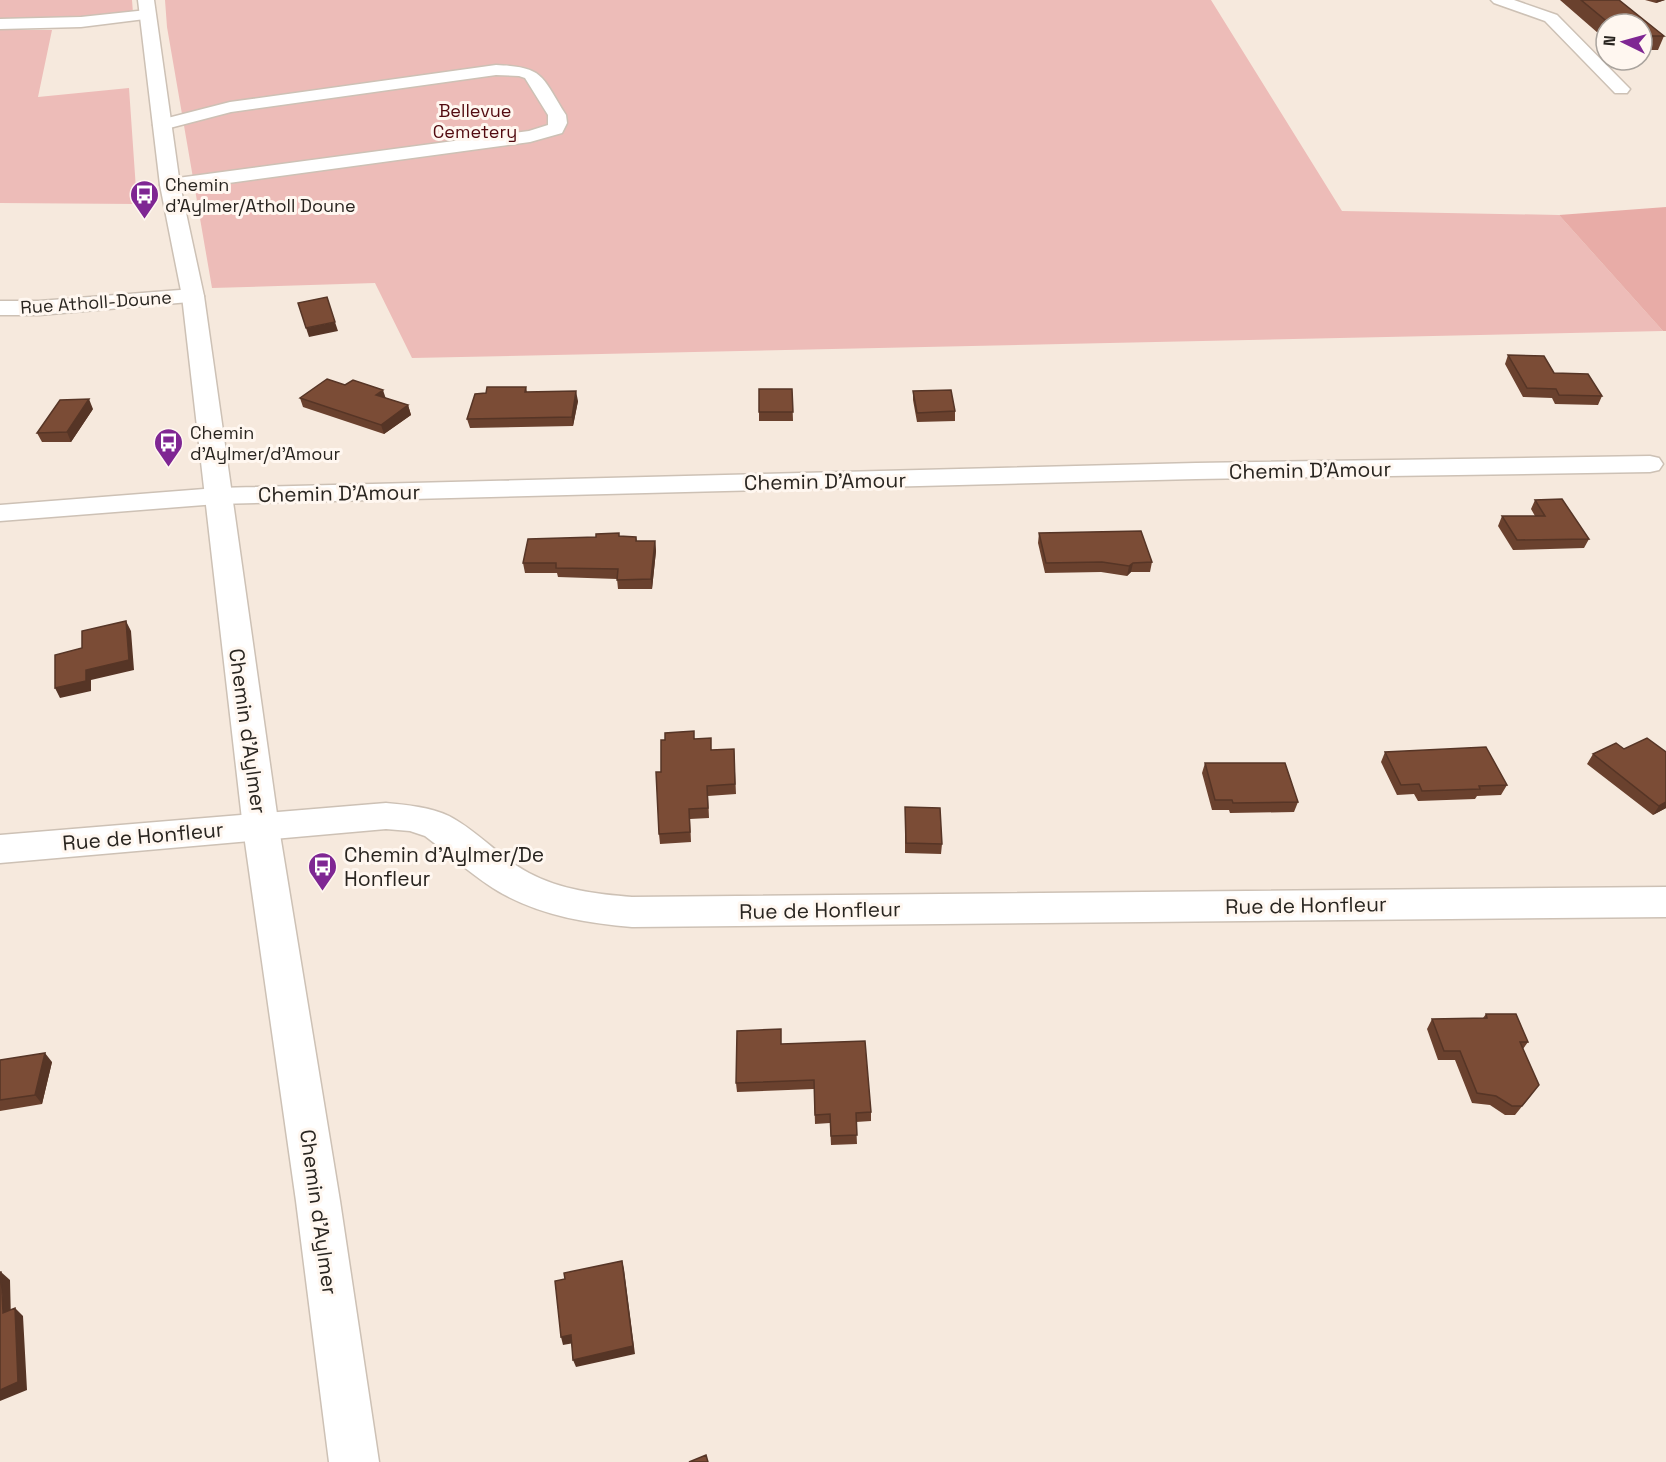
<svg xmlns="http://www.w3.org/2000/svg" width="1666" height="1462" font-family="'Space Grotesk',sans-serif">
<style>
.green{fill:#edbcb8}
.forest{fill:#e8aca7}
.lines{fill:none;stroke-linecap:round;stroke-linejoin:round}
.minor-casing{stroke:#cdc1b5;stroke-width:3}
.major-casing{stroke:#cdc1b5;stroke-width:3}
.minor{fill:#fff;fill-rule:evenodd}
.major{fill:#fff;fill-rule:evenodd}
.wall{fill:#6a412e}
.shaded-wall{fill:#563526}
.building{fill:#7b4c36;stroke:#563526;stroke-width:1.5}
.labels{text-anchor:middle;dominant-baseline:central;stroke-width:6;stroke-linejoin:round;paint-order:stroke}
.far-park-label{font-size:18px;fill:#520a0f;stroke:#fff7f0}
.far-poi-label{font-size:18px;fill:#292520;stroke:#fff7f0;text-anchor:start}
.far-street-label{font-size:18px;fill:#292520;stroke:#fff7f0}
.street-label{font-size:21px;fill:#292520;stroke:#fff7f0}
.poi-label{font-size:21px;fill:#292520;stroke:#fff7f0;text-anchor:start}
</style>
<rect width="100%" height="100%" fill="#f6e9dd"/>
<path class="green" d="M0 0H132L133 13 109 18 0 19Z
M165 0H1211L1342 211 1559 215 1663 331 412 358 375 283 212 288 167 27Z
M0 30H52L38 97 129 88 137 204 0 203Z"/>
<path class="forest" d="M1666 207V331H1663L1559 215Z"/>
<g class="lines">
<defs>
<path id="minor" d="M1491 0H1514L1557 15 1630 89 1627 93H1615L1545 21 1494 3Z
M147 10 153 12 155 15 153 18 81 27 0 29V19L81 17Z
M496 65C545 67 541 76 566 115L567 123 562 133 530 142 170 191 163 189 160 185 163 181 170 179 529 131 548 125V115L525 78 519 76 496 75 231 112 162 130 156 129 153 125 156 121 230 102Z
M193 289 201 291 204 296 201 301 39 315H0V301H39Z
M1650 456 1659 458 1663 464 1659 470 1650 472 1196 479 217 504 0 521V505L217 488 1196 463Z
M386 803C407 805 430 807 449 816 478 831 500 858 529 873 561 890 596 894 632 897L1666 887V917L632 927C587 923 543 916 503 894 476 879 449 854 425 836L410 831 386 829 0 863V835Z"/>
<path id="major" d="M138 0H154L180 185 204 296 279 828 340 1201 379 1462H329L296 1201 243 828 182 296 160 185Z"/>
</defs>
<use href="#minor" class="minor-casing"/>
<use href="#major" class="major-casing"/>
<use href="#minor" class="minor"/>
<use href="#major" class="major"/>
</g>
<path class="wall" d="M1560 0H1619L1664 36 1658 50H1642V24H1606V40Z
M1645 0H1665L1656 3Z
M1508 355 1554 373 1602 396 1598 405 1555 404 1552 398 1523 397 1505 364Z
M526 387 527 392 578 401 573 426 470 428 467 419 486 393Z
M792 389 793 421H759V412Z
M913 391 955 411V421L917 422 913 400Z
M300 398H386L408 405 411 415 384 434 303 407Z
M93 409 71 442H42L37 433Z
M1535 500 1589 539 1584 548 1513 550 1498 526 1502 516H1535L1531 509Z
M1039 533 1152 562 1150 572H1131L1127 576 1101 572 1045 573 1038 543Z
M619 536 636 537 637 541H655L656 551 652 589H618L617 579 558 577 557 573H525L523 563 596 537Z
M694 739 712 750 734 749 736 794 708 796 709 818 690 819 691 842 660 844 659 834 661 772 665 740Z
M1385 752 1507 785 1501 795 1477 796 1475 799 1418 801 1414 794 1397 795 1381 762Z
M1666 752V808L1653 815 1587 764 1593 754Z
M1205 763 1298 802 1294 812 1230 813 1229 810H1212L1202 773Z
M905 807 942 844 941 854 905 853Z
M1486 1014 1528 1042 1523 1049 1532 1094 1515 1115H1505L1490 1105 1472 1103 1455 1060H1438L1427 1029 1432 1019 1483 1018Z
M781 1044 871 1112V1121L856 1122 857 1144 831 1145 830 1123 815 1124 814 1089 737 1092 736 1083Z
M0 1060 52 1062 42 1104 0 1111Z"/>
<path class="shaded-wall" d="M1657 0H1665L1656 3Z
M335 322 338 331 309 337 306 328Z
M383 390 386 399 376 395Z
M576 391 578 401 573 426 572 417Z
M89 399 93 409 71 442 67 432Z
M408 405 411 415 384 434 381 425Z
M655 541 656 551 652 589 651 579Z
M1133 563 1131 572 1127 576 1129 566Z
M126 621 131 631 134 670 91 680V691L60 698 55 688 86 670Z
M1666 802V808L1653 815 1659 806Z
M45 1053 52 1062 42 1104 35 1095Z
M622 1261 624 1269 635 1354 576 1367 573 1360Z
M1 1272 10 1280 11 1321 3 1313Z
M15 1308 23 1316 27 1390 0 1401V1390Z
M571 1335 574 1343 563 1345 561 1337Z"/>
<path class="building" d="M1581 0H1619L1664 36H1642V24H1610Z
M327 297 335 322 306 328 298 303Z
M1508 355 1544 356 1554 373 1588 374 1602 396 1559 395 1556 389 1527 388Z
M327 379 345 385 353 380 383 390 376 395 408 405 381 425 300 398Z
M487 387H526L525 392 576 391 572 417 467 419 475 394 486 393Z
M759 389H792L793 412H759Z
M951 390 955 411 917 413 913 391Z
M89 399 67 432 37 433 60 400Z
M1562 499 1589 539 1517 540 1502 516H1545L1535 500Z
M1141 531 1152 562 1133 563 1129 566 1102 562 1046 563 1039 533Z
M619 533V536L636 537V541H655L651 579 617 580 618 569 556 568V563H523L528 539 596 537V534Z
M126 621 129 660 86 670V681L55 688V655L82 648V631Z
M694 731V739L711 738V750L734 749 735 784 707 786 708 808 689 809 690 832 659 834 656 772H661V740H665V733Z
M1647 738 1666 752V802L1659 806 1593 754 1616 743 1624 749Z
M1486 747 1507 785 1479 786 1480 789 1422 791 1419 784 1401 785 1385 752Z
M1205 763H1285L1298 802 1233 803 1232 800H1215Z
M905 807 940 808 942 844 906 843Z
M1486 1014H1516L1528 1042H1520L1539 1085 1522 1106H1512L1496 1096 1477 1093 1460 1051H1444L1432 1019 1487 1018Z
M781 1029V1044L865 1041 871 1112 856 1113 857 1135 831 1136 830 1114 815 1115 814 1080 736 1083 737 1031Z
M45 1053 35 1095 0 1100V1060Z
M622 1261 633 1346 573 1360 571 1335 561 1337 555 1281 565 1279 564 1273Z
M0 1272H1L3 1313 15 1308 18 1382 0 1390Z
M706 1455 708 1462H689Z"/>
<defs>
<symbol id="bus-pin" viewBox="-11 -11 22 30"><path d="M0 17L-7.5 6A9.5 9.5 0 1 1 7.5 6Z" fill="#7f2693" stroke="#fff7f0"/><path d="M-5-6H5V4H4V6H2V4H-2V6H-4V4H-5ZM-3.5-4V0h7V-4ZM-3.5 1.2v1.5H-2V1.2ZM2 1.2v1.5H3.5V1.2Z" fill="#fff"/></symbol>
</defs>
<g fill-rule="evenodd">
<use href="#bus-pin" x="128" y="178" width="33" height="45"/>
<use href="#bus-pin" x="152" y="426" width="33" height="45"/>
<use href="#bus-pin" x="306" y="850" width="33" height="45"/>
</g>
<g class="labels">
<g class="far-park-label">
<text x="475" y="110">Bellevue<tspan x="475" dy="21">Cemetery</tspan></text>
</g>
<g class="far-poi-label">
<text x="165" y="184">Chemin<tspan x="165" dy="21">d'Aylmer/Atholl Doune</tspan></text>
<text x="190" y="432">Chemin<tspan x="190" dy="21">d'Aylmer/d'Amour</tspan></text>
</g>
<g class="far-street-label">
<text transform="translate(96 302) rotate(-4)">Rue Atholl-Doune</text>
</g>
<g class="street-label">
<text transform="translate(1310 470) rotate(-1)">Chemin D'Amour</text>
<text transform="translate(825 481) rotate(-1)">Chemin D'Amour</text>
<text transform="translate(339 493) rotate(-1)">Chemin D'Amour</text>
<text transform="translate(248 731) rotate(82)">Chemin d'Aylmer</text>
<text transform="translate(143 836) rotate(-5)">Rue de Honfleur</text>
<text transform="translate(1306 905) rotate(-1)">Rue de Honfleur</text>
<text transform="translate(820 910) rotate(-1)">Rue de Honfleur</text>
<text transform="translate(319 1212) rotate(82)">Chemin d'Aylmer</text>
</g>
<g class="poi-label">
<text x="344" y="854">Chemin d'Aylmer/De<tspan x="344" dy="24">Honfleur</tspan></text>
</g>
</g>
<g transform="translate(1624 42) rotate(275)"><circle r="28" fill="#fff7f0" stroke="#a9a39d" stroke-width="1.5"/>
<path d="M0-4.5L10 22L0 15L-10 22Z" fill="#7f2693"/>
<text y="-9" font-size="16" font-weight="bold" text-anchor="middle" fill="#292520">N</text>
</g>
</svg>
